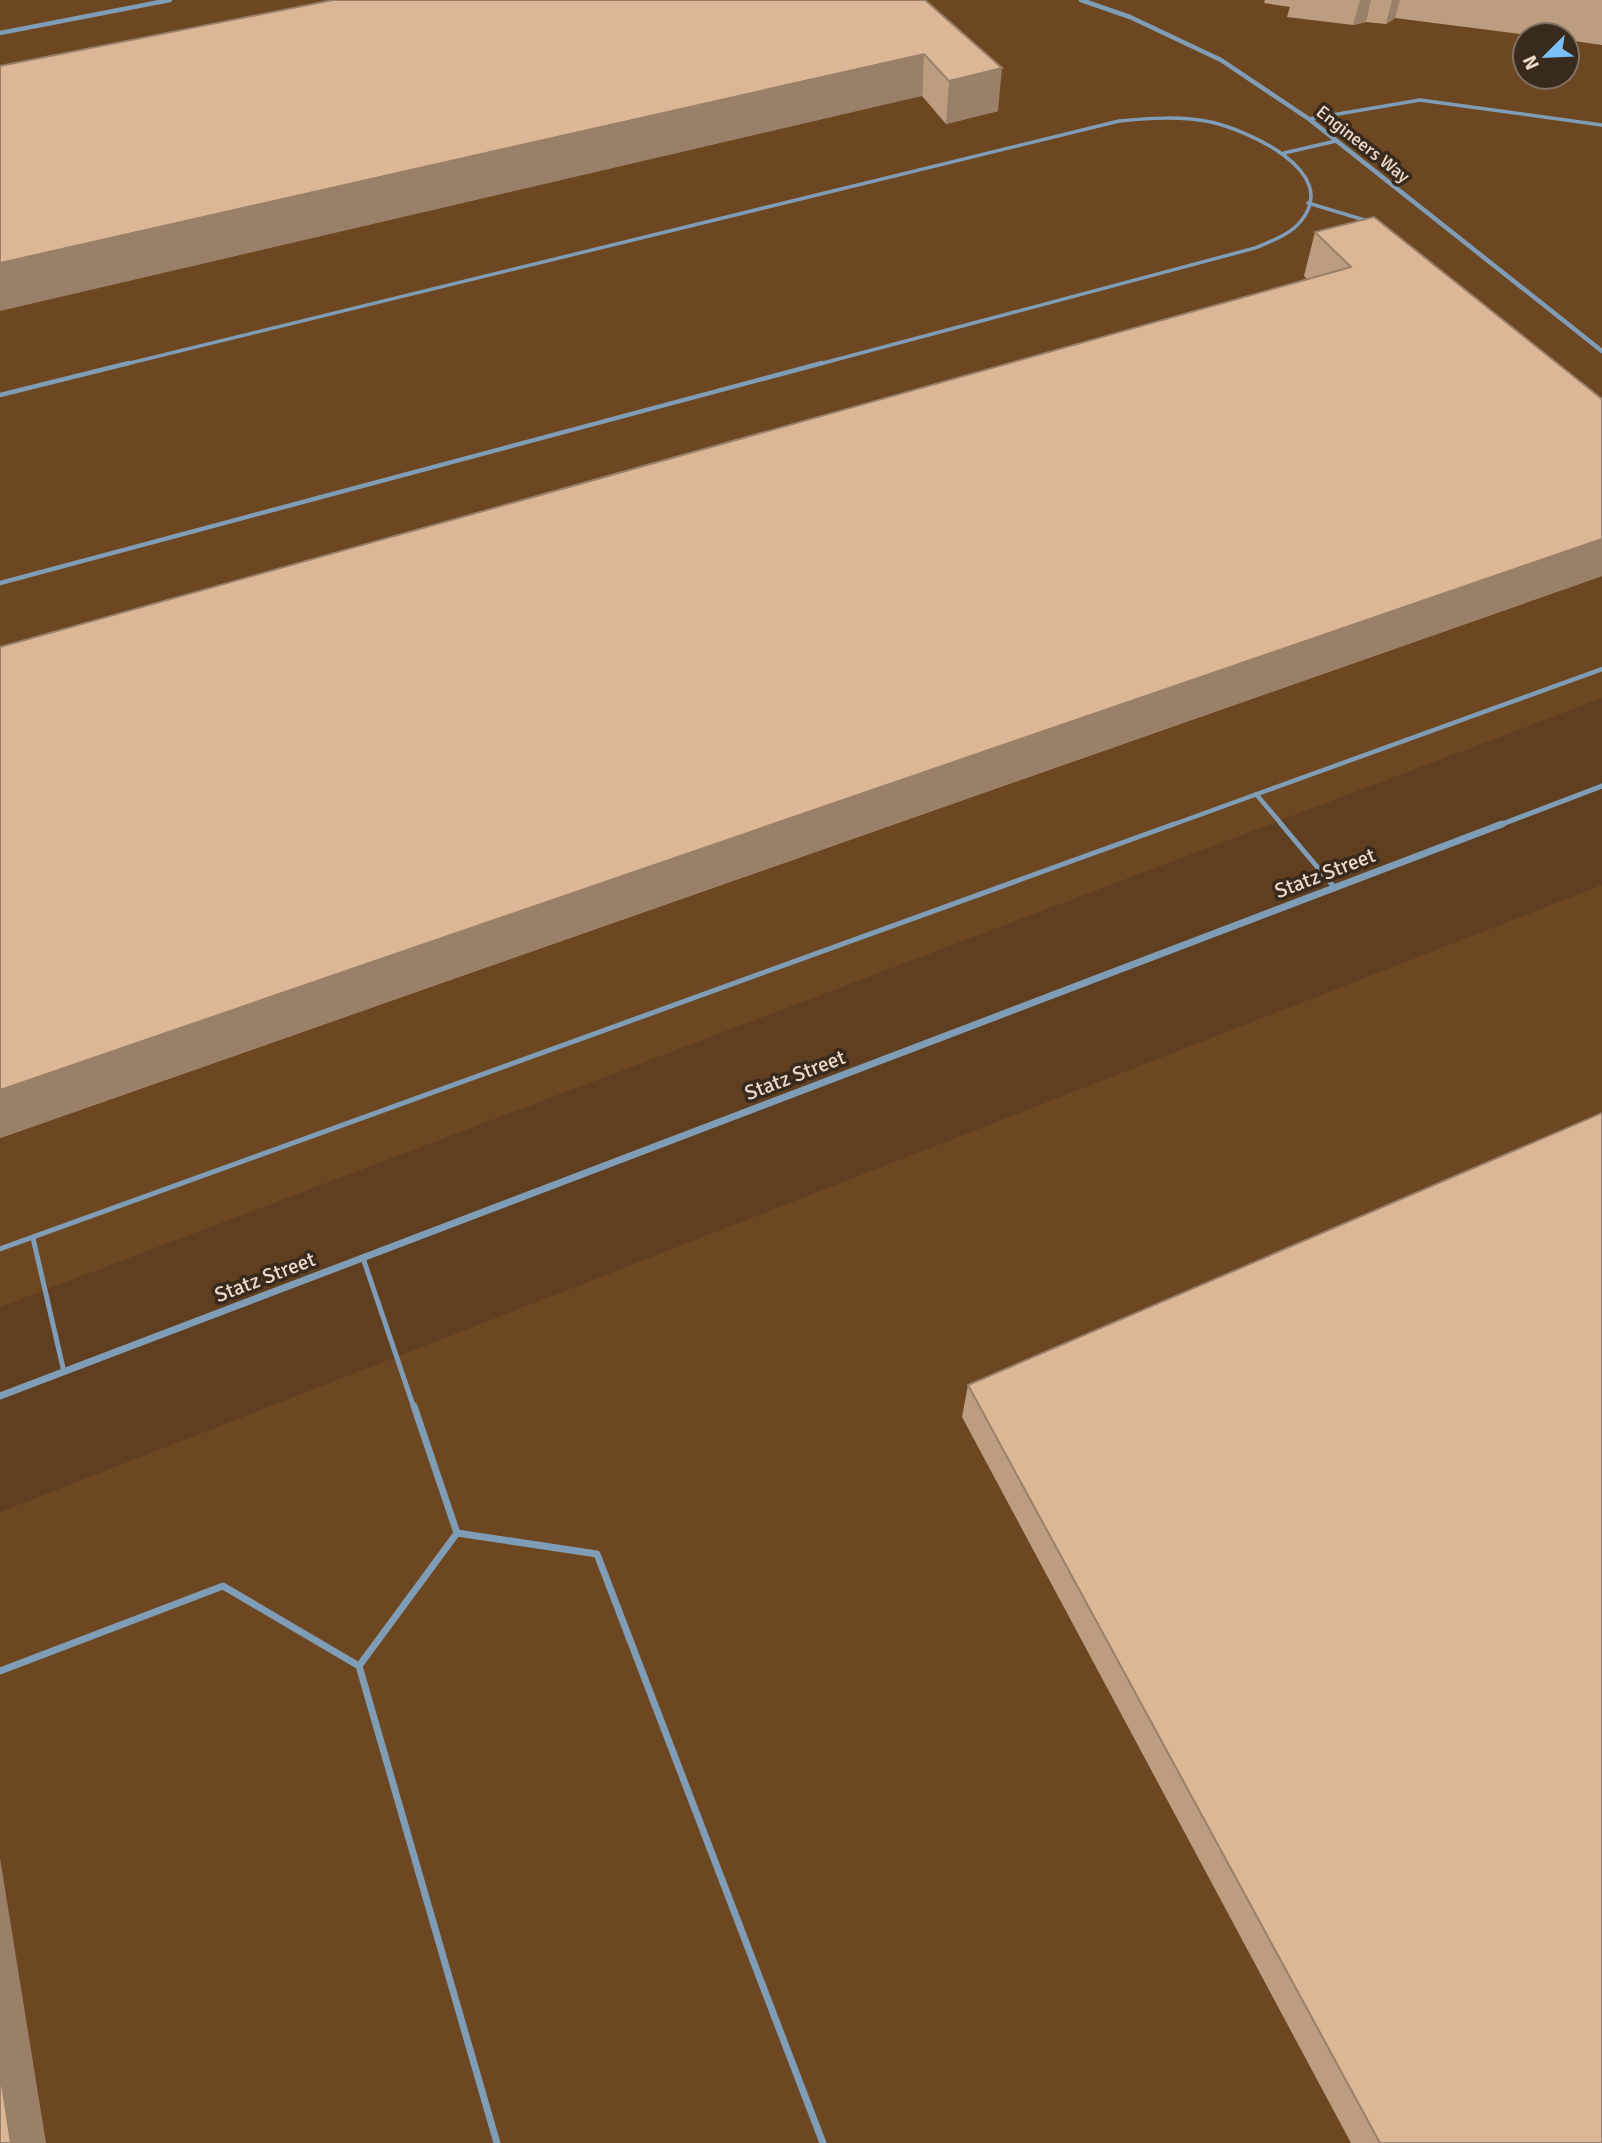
<svg xmlns="http://www.w3.org/2000/svg" width="1602" height="2143" font-family="Signika,sans-serif">
<style>
.built{fill:#6c4722;fill-rule:evenodd}
.lines{fill:none;stroke-linecap:round;stroke-linejoin:round}
.lane-far3{stroke:#7f9db6;stroke-width:3.5}
.lane-far2{stroke:#7f9db6;stroke-width:4.5}
.lane-far1{stroke:#7f9db6;stroke-width:5}
.lane{stroke:#7f9db6;stroke-width:7}
.street-far2{stroke:#7f9db6;stroke-width:4.5}
.street-far1{stroke:#7f9db6;stroke-width:5}
.street{stroke:#7f9db6;stroke-width:7}
.wall{fill:#bd9d80}
.shaded-wall{fill:#9a8068}
.building{fill:#dcb795;stroke:#9a8068;stroke-width:2}
.labels{text-anchor:middle;dominant-baseline:central;stroke-width:7;stroke-linejoin:round;paint-order:stroke}
.far-street-label{font-size:18px;fill:#eddac9;stroke:#382a1d}
.street-label{font-size:21px;fill:#eddac9;stroke:#382a1d}
</style>
<rect width="100%" height="100%" fill="#5f3f20"/>
<path class="built" d="M0 0H1602V698L0 1307ZM1525 35H1567V77H1525Z
M1602 885V2143H0V1512Z"/>
<g class="lines">
<path class="lane-far3" d="M1309 119 1420 100 1602 125
M1284 153 1336 141
M1308 203 1371 222
M122 365 1119 121C1150 118 1181 116 1211 122 1246 130 1342 171 1301 221 1290 235 1271 241 1255 248L816 365"/>
<path class="lane-far2" d="M0 395 129 363
M0 583 822 363
M1256 794 1283 826
M1169 826 1602 669"/>
<path class="lane-far1" d="M1281 824 1335 888
M33 1238 64 1372
M0 1249 1174 824
M363 1258 414 1408"/>
<path class="lane" d="M414 1406 457 1533
M457 1533 597 1554 823 2143
M457 1533 359 1666 497 2143
M0 1671 223 1586 359 1666"/>
<path class="street-far2" d="M1081 0 1130 17 1221 60 1309 119 1602 351
M0 33 170 0"/>
<path class="street-far1" d="M1497 826 1602 786"/>
<path class="street" d="M0 1396 1502 824"/>
</g>
<path class="wall" d="M925 0 998 111 946 124 922 96Z
M1265 0H1602V45L1567 40V35H1527L1395 18 1386 24 1366 22 1353 25 1287 17 1290 7 1264 3Z
M1315 232 1602 399V576L0 1138V647L1307 279 1304 276Z
M968 1385 1602 2143H1351L962 1417Z"/>
<path class="shaded-wall" d="M1360 0H1371L1366 22 1353 25Z
M1392 0H1400L1395 18 1386 24Z
M924 54 922 96 0 311V263Z
M1002 68 998 111 946 124 949 81Z
M1602 539V576L0 1138V1090Z
M0 1858 46 2143H11L0 2072Z"/>
<path class="building" d="M333 0H925L1002 68 949 81 924 54 0 263V66Z
M1374 217 1602 399V539L0 1090V647L1351 267 1315 232Z
M1602 1113V2143H1380L968 1385Z
M0 2072 11 2143H0Z"/>
<g class="labels">
<g class="far-street-label">
<text transform="translate(1363 144) rotate(38)">Engineers Way</text>
</g>
<g class="street-label">
<text transform="translate(1325 873) rotate(-21)">Statz Street</text>
<text transform="translate(795 1075) rotate(-21)">Statz Street</text>
<text transform="translate(265 1277) rotate(-21)">Statz Street</text>
</g>
</g>
<g transform="translate(1546 56) rotate(246)"><circle r="33" fill="#382a1d" stroke="#807062" stroke-width="2"/>
<path d="M0-5L12 26L0 18L-12 26Z" fill="#79bff8"/>
<text y="-10" font-size="19" font-weight="bold" text-anchor="middle" fill="#eddac9">N</text>
</g>
</svg>
